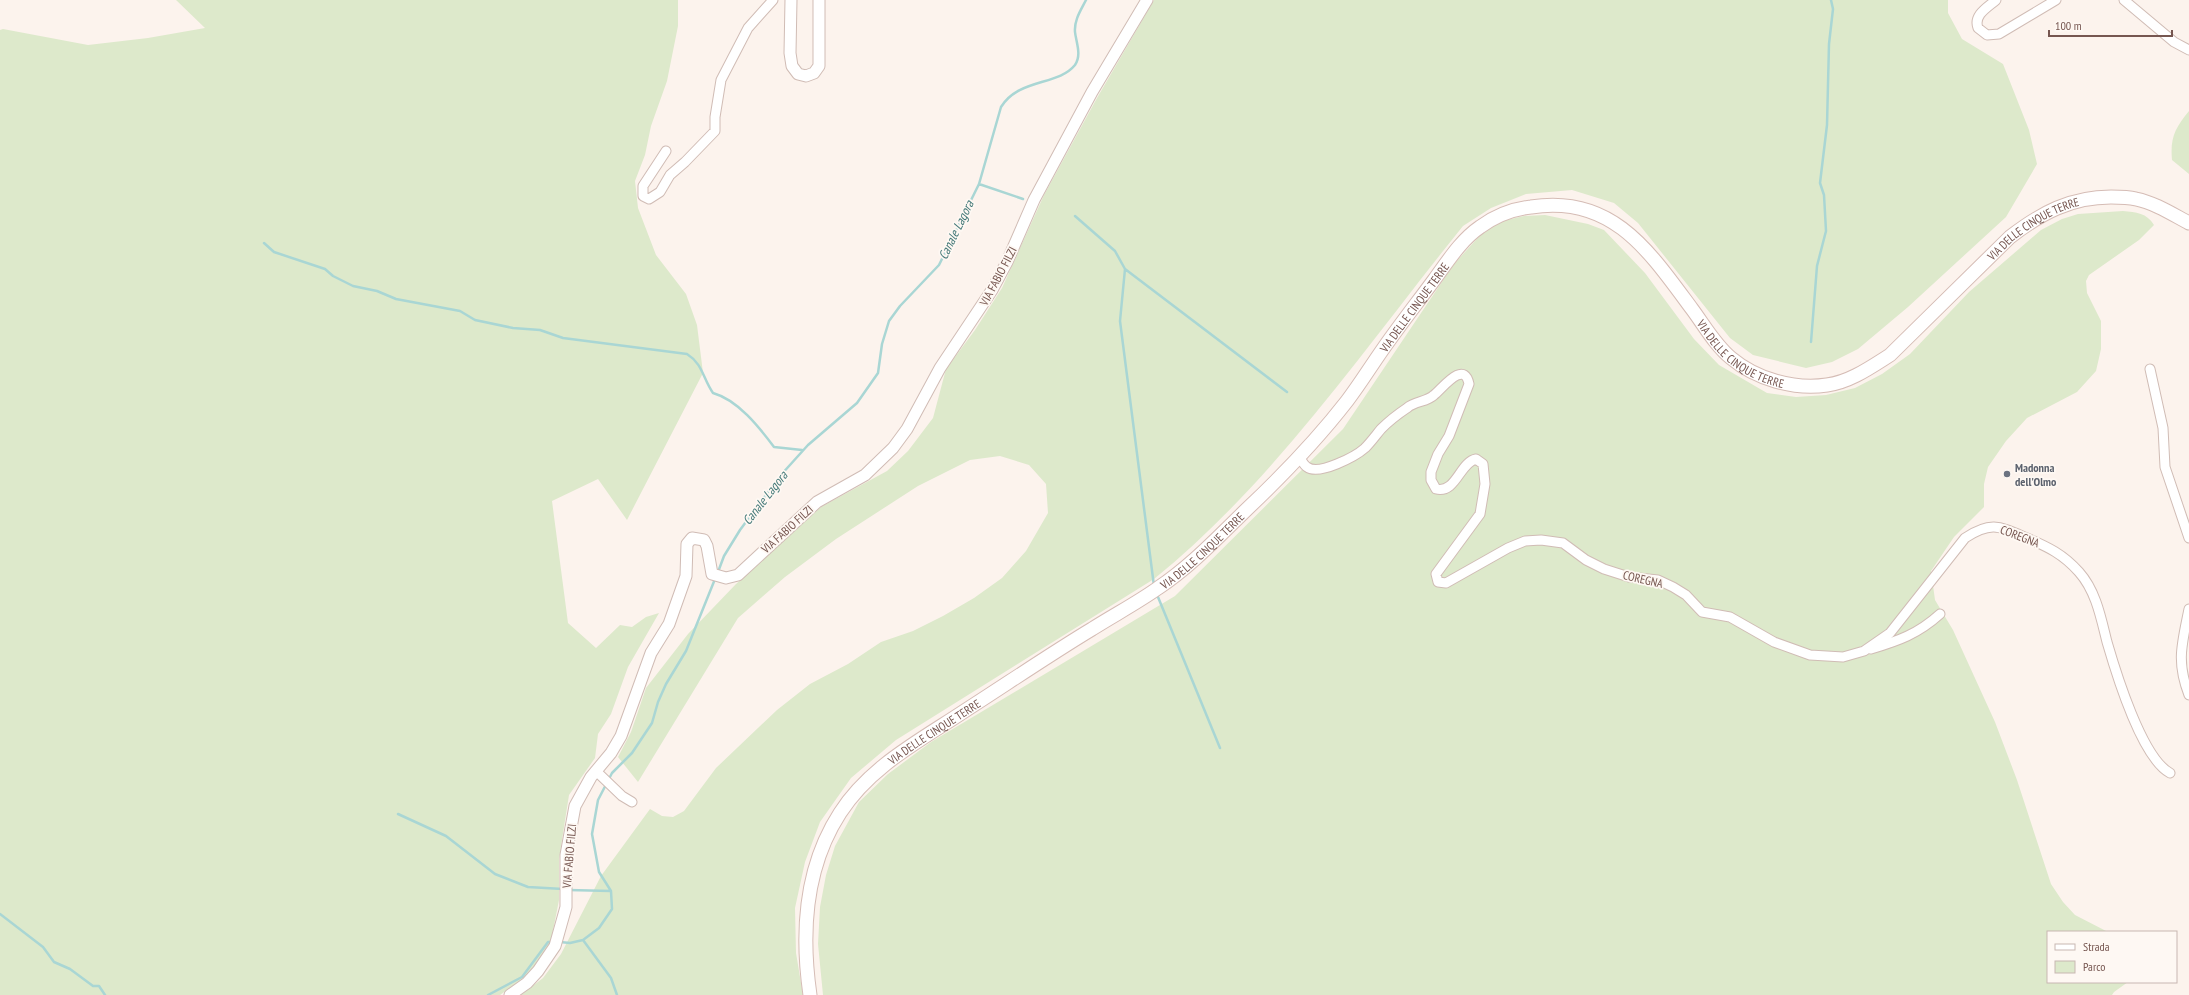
<svg xmlns="http://www.w3.org/2000/svg" width="2189" height="995" font-family="'PT Sans Narrow',sans-serif">
<style>
.green{fill:#dde9cb}
.lines{fill:none;stroke-linecap:round;stroke-linejoin:round}
.stream{stroke:#a9d6d4;stroke-width:2.5}
.minor-casing{stroke:#d0bcb5;stroke-width:11}
.tertiary-casing{stroke:#d0bcb5;stroke-width:13}
.secondary-casing{stroke:#d5bcb5;stroke-width:15}
.minor{stroke:#fff;stroke-width:9}
.tertiary{stroke:#fff;stroke-width:11}
.secondary{stroke:#fff;stroke-width:13}
.worship-dot{fill:#6b7280;stroke:#fef8f3;stroke-width:1.5}
.labels{text-anchor:middle;dominant-baseline:central;stroke-width:3.5;stroke-linejoin:round;paint-order:stroke}
.street-label{font-size:12px;fill:#765650;stroke:#fef8f3}
.worship-label{font-size:12px;font-weight:bold;fill:#5b616d;stroke:#fef8f3;text-anchor:start}
.water-label{font-size:13px;font-style:italic;fill:#447978;stroke:#fef8f3}
</style>
<rect width="100%" height="100%" fill="#fcf3ed"/>
<path class="green" d="M176 0H678V26L667 81 651 126 645 155 635 181 638 208 656 255 686 294 697 325 703 373 627 520 598 479 552 501 568 623 596 648 620 625 632 627 646 617 659 613 628 667 611 714 598 734 595 758 569 795 559 859V900L551 941 533 968 521 980 500 995H0V30L3 29 88 45 148 38 205 28Z
M1154 0H1948V13L1962 39 2003 64 2029 130 2037 164 2006 217 1908 307 1858 349 1832 362 1806 368 1753 355 1730 338 1638 223 1614 203 1572 190 1526 194 1491 208 1463 226C1366 346 1275 481 1154 579L896 740 851 778 820 822 805 862 795 908 796 953 803 995H521L543 978 561 954 601 876 650 809 662 816 673 817 684 811 716 768 777 710 810 684 848 664 881 642 913 631 943 616 974 598 1002 578 1026 551 1048 513 1046 484 1029 465 1000 456 970 460 918 486 836 539 785 577 738 618 638 782 618 757 631 732 646 688 688 634 736 584 821 507 887 471 908 451 933 418 946 369 975 330 1002 288 1044 195 1097 98Z
M2189 111V174L2172 160C2170 138 2175 128 2189 111Z
M2123 211C2136 212 2147 213 2154 225L2139 240 2089 275 2086 281 2087 293 2101 321V349L2096 371 2077 392 2027 418 2006 441 1988 467 1984 484V507L1954 537 1931 571 1935 600 1953 630 1995 722 2017 780 2051 884 2063 902 2075 915 2108 932H2048V982H2128L2114 992 2112 995H823L818 944 820 907 826 875 835 846 859 802 888 774 931 742 1175 596 1343 429 1454 264 1485 230 1502 221 1524 216 1545 215 1588 224 1604 230 1645 273 1694 339 1719 365 1767 393 1796 397 1826 395 1855 388 1882 374 1910 354 1969 292 2041 230 2062 219 2078 214Z"/>
<g class="lines">
<path class="stream" d="M979 184 1023 199
M1075 216 1115 251 1125 269 1287 392
M264 243 274 252 325 269 333 276 353 286 377 291 396 299 460 311 475 320 513 328 540 330 563 338 687 354C703 364 703 379 713 393 738 400 759 427 774 447L802 450
M1125 269 1120 321 1154 586
M1811 342 1817 266 1826 231 1824 195 1820 183 1827 125 1829 44 1833 9 1831 0
M718 572 724 556 740 530 780 476 808 445 857 403 878 373 882 344 889 321 900 306 939 265 979 184 1001 107C1019 78 1058 86 1075 65 1082 55 1076 42 1075 32 1074 20 1081 10 1086 0
M1158 597 1220 748
M398 814 446 836 495 874 528 887 563 889
M568 890 611 891
M0 914 43 947 54 962 70 969 93 986H99L105 995
M583 940 611 978 617 995
M560 942 570 943 583 940 599 928 612 909 611 891 599 872 592 834 598 800 612 773 632 753 652 723 658 702 666 684 686 651 715 579
M488 995 522 977 548 942H553"/>
<defs>
<path id="minor" d="M1996 0C1988 7 1973 15 1978 28L1987 35 1999 34 2056 0
M2124 0 2174 42 2189 50
M666 151 643 186V196L649 199 660 192 670 175 685 162 715 131V117L721 80 748 28 773 0
M2150 369 2163 428 2165 467 2189 538
M1300 458C1302 461 1304 465 1307 467 1319 476 1356 456 1365 448 1371 442 1376 435 1381 429 1389 421 1398 414 1407 408 1415 401 1427 402 1434 395 1442 389 1464 359 1469 384L1449 436 1438 454 1431 472V480L1436 489C1456 494 1460 462 1476 459L1483 464 1485 484 1480 514 1436 574 1438 582 1446 583 1508 548 1525 541 1541 540 1563 543 1586 560 1604 569 1629 577 1658 580 1673 587 1686 595 1702 612 1730 617 1774 642 1810 655 1843 657 1864 651 1890 633 1965 538C1991 521 1999 526 2027 538 2048 547 2063 554 2079 572 2096 591 2101 618 2107 642 2116 673 2142 758 2170 773
M2189 609C2182 644 2176 661 2189 695
M1871 649C1898 641 1918 634 1940 614
M596 771 622 796 632 802"/>
<path id="tertiary" d="M791 0 790 53 792 66 798 74 806 76 814 73 819 66V0
M510 995 527 983 538 971 555 946 566 907V855L575 806 591 777 611 753 621 736 651 653 669 624 686 576 687 544 692 538 704 540 707 546 712 574 726 578 738 575 817 502 865 475 893 448 907 429 940 368 992 290 1007 262 1034 200 1092 92 1147 0"/>
<g id="secondary">
<path id="s1" d="M810 995C801 933 805 867 840 813 870 766 921 740 966 710 1008 683 1049 655 1092 629 1114 615 1137 603 1158 588 1191 566 1218 537 1246 510 1283 475 1316 441 1347 401 1360 384 1371 366 1383 349 1399 326 1417 303 1434 280 1448 261 1461 240 1480 227 1495 216 1513 209 1531 207 1612 194 1649 251 1692 309 1704 325 1715 345 1731 358 1756 379 1794 390 1827 385 1850 382 1871 367 1890 355L2010 237C2041 213 2071 197 2111 197 2119 197 2128 197 2136 199 2155 203 2172 214 2189 223"/>
</g>
</defs>
<use href="#minor" class="minor-casing"/>
<use href="#tertiary" class="tertiary-casing"/>
<use href="#secondary" class="secondary-casing"/>
<use href="#minor" class="minor"/>
<use href="#tertiary" class="tertiary"/>
<use href="#secondary" class="secondary"/>
</g>
<circle class="worship-dot" cx="2007" cy="474" r="4"/>
<g class="labels">
<g class="street-label">
<text stroke="none"><textPath href="#s1" startOffset="1753">VIA DELLE CINQUE TERRE</textPath></text>
<text transform="translate(998 276) rotate(-62)">VIA FABIO FILZI</text>
<text stroke="none"><textPath href="#s1" startOffset="962">VIA DELLE CINQUE TERRE</textPath></text>
<text stroke="none"><textPath href="#s1" startOffset="1393">VIA DELLE CINQUE TERRE</textPath></text>
<text transform="translate(787 529) rotate(-42)">VIA FABIO FILZI</text>
<text transform="translate(2020 536) rotate(21)">COREGNA</text>
<text stroke="none"><textPath href="#s1" startOffset="638">VIA DELLE CINQUE TERRE</textPath></text>
<text transform="translate(1643 579) rotate(13)">COREGNA</text>
<text stroke="none"><textPath href="#s1" startOffset="314">VIA DELLE CINQUE TERRE</textPath></text>
<text transform="translate(569 856) rotate(-85)">VIA FABIO FILZI</text>
</g>
<g class="worship-label">
<text x="2015" y="467">Madonna<tspan x="2015" dy="14">dell'Olmo</tspan></text>
</g>
<g class="water-label">
<text transform="translate(956 230) rotate(-64)">Canale Lagora</text>
<text transform="translate(765 498) rotate(-52)">Canale Lagora</text>
</g>
</g>
<rect x="2047" y="931" width="130" height="52" fill="#fef8f3" stroke="#c8b7b2"/>
<rect x="2055" y="944" width="20" height="6" fill="#ffffff" stroke="#c8b7b2"/>
<text x="2083" y="951" font-size="12" fill="#765650">Strada</text>
<rect x="2055" y="961" width="20" height="12" fill="#dde9cb" stroke="#c8b7b2"/>
<text x="2083" y="971" font-size="12" fill="#765650">Parco</text>
<path d="M2049 30v6h123v-6" fill="none" stroke="#765650" stroke-width="2"/>
<text x="2055" y="30" font-size="12" fill="#765650" stroke="#fef8f3" stroke-width="3" paint-order="stroke">100 m</text>
</svg>
